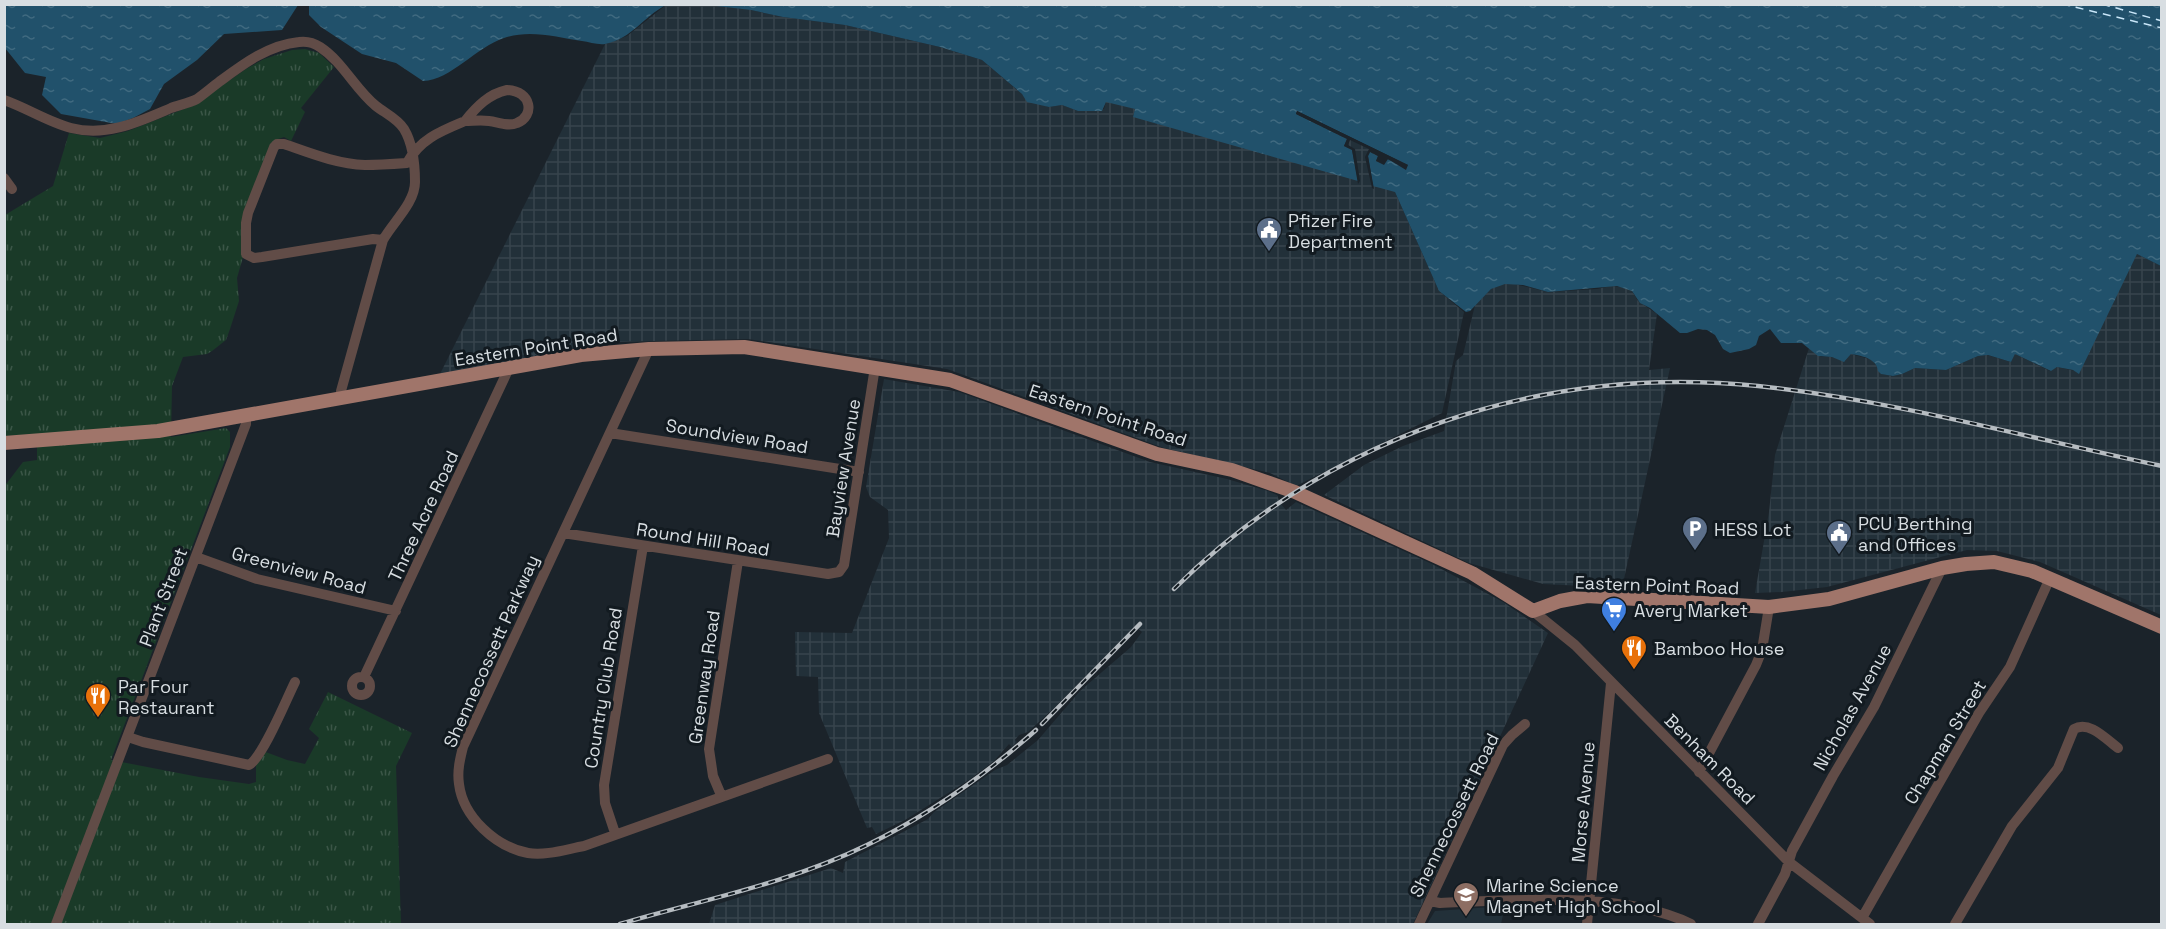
<svg xmlns="http://www.w3.org/2000/svg" width="2166" height="929" font-family="'Space Grotesk',sans-serif">
<style>
.built{fill:#223039}
.industrial{fill:url(#industrial-grid)}
.grass{fill:url(#grass-tufts)}
.water{fill:url(#water-ripples)}
.pier{fill:#1b232a}
.lines{fill:none;stroke-linecap:round;stroke-linejoin:round}
.ferry{stroke:#c9e6f8;stroke-width:1.5;stroke-dasharray:8 6;stroke-linecap:butt}
.minor{stroke:#614c47;stroke-width:10}
.major{stroke:#a0756a;stroke-width:14}
.rail-casing{stroke:#b6bcc1;stroke-width:4.5}
.rail{stroke:#121a20;stroke-width:2;stroke-dasharray:7;stroke-linecap:butt}
.labels{text-anchor:middle;dominant-baseline:central;stroke-width:6;stroke-linejoin:round;paint-order:stroke}
.poi-label{font-size:18px;fill:#d8dee2;stroke:#121a20;text-anchor:start}
.street-label{font-size:18px;fill:#d8dee2;stroke:#121a20}
</style>
<defs>
<pattern id="industrial-grid" width="8" height="8" patternUnits="userSpaceOnUse" patternTransform="scale(1.5)"><rect width="8" height="8" fill="#223039"/><path d="M0 4h8M4 0v8" fill="none" stroke="#37444c"/></pattern>
<pattern id="grass-tufts" width="24" height="20" patternUnits="userSpaceOnUse" patternTransform="scale(1.5)"><rect width="24" height="20" fill="#1a3a28"/><path d="M3 7l-1-3M5 7V3M7 7l1-3M15 17l-1-3M17 17v-4M19 17l1-3" fill="none" stroke="#3b5647"/></pattern>
<pattern id="water-ripples" width="26" height="14" patternUnits="userSpaceOnUse" patternTransform="scale(1.5)"><rect width="26" height="14" fill="#21516b"/><path d="M2 4q2-2 4 0t4 0M15 11q2-2 4 0t4 0" fill="none" stroke="#406a80"/></pattern>
</defs>
<rect width="100%" height="100%" fill="#1b232a"/>
<path class="built" d="M1505 906 1501 924H1427L1435 911Z"/>
<path class="industrial" d="M708 4 751 10 783 17 845 25 940 47 982 60 1023 95 1036 103 1049 107 1062 105 1078 111 1096 110 1104 109 1106 102 1109 101 1135 109 1133 117 1296 114 1408 165 1395 192 1439 291 1464 312 1442 413 1296 486 1270 473 1164 448 947 369 748 339 607 342 439 376 605 44 627 36 666 5Z
M2137 254 2161 266V615L2040 562 1997 551 1967 550 1827 587 1782 592 1755 593 1769 512 1775 455 1809 348 1821 357H1832L1845 361 1851 354 1873 360 1881 374 1893 376 1902 374 1915 368 1946 370 1978 356 1987 355 2011 362 2015 354 2050 371 2057 367 2076 371Z
M1510 283 1548 292 1597 289 1611 286 1622 287 1632 291 1638 301 1657 314 1649 370 1670 368 1622 588 1543 584 1469 563 1324 495 1364 465 1403 446 1444 431 1456 361 1463 355 1475 305 1491 289 1498 285Z
M884 379 959 392 1150 462 1227 479 1268 491 1277 495 1280 503 1286 510 1296 502 1432 564 1503 602 1548 633 1413 924H709L715 905 831 868 843 873 845 862 928 819 934 812 995 770 1007 765 1038 740 1080 691 1131 647 1142 632 1135 626 1052 710 1028 732 1019 735 1015 740 1017 742 1012 747 1009 744 994 761 969 780 905 820 876 834 872 827 867 828 819 713 818 677 796 676 795 632 852 633 889 538 888 510 870 497 866 487Z"/>
<path class="grass" d="M305 49 319 53 334 67 301 108 305 112 291 141 284 137 275 140 250 200 243 257 237 278 239 301 230 329 226 340 212 351 207 354 183 357 172 386 171 437 226 428 230 432V447L111 760 199 777 249 784 256 782V766L263 751 287 760 305 764 319 738 309 729 328 692 412 733 396 766 401 924H5V484L7 483 23 462 37 460V434L5 436V215L53 186 69 133 100 138 128 131 194 105 246 69 264 59 292 50Z"/>
<path class="water" d="M5 5H298L282 30 224 34 197 60 164 84 150 109 133 118 117 124 61 114 42 95 46 77 25 73 5 48Z
M309 5V4L666 5C644 16 632 39 605 44 598 45 589 42 582 41 557 37 529 29 504 38 476 47 451 80 423 81L396 63 362 54 321 27 309 15Z
M708 5H2161V266L2137 254 2079 374 2073 370 2057 367 2051 371 2015 354 2011 362 1988 355 1978 356 1946 370 1915 368 1902 374 1893 376 1881 374 1878 371C1877 359 1863 356 1851 354L1844 362 1832 357 1818 356 1802 343H1781L1770 329 1759 336 1756 345 1749 349 1730 353 1723 349 1715 335 1707 330 1698 329 1687 333H1680L1650 308 1640 303 1632 291 1617 286 1548 292 1523 285 1505 284 1491 289 1470 311 1466 312 1439 291 1395 192 1373 186 1368 156 1370 152 1378 156 1376 161 1384 164 1387 159 1403 166 1408 165 1297 111 1296 114 1347 139 1344 146 1352 150 1358 181 1133 117 1135 109 1106 102 1102 111H1078L1062 105 1049 107 1027 102 1022 94 982 60 940 47 845 25 783 17 751 10Z"/>
<path class="pier" d="M1297 111 1408 165 1406 170 1388 159 1384 165 1376 161 1378 156 1370 152 1368 156 1374 189 1372 188 1365 157 1369 149 1350 140 1348 145 1355 149 1360 181 1358 184 1352 150 1344 146 1347 139 1296 114Z"/>
<g class="lines">
<path class="ferry" d="M2062 4 2162 28
M2102 4 2162 21"/>
<path class="minor" d="M507 90C532 91 535 116 517 123 508 127 498 122 489 121 481 120 473 121 465 121 477 106 489 94 507 90Z
M4 100C27 108 48 122 71 128 107 137 138 122 171 108 179 105 189 103 197 99 204 94 211 88 219 82 242 65 268 45 299 42 306 41 314 43 320 47 343 62 355 89 376 106 385 113 398 119 404 129 413 144 415 165 415 182 415 203 393 222 383 240L341 391 343 399
M4 178 12 189
M383 240 373 239 262 257 254 258 246 254V223L248 213 274 147 277 144H284C310 153 337 164 365 165 379 165 393 164 407 163 420 139 441 131 465 121
M649 349 463 747C460 759 457 771 459 784 463 817 496 847 528 853 546 856 567 849 584 846L828 759
M610 433 859 472
M563 533 828 574 839 572 844 565 875 367
M196 557 257 579 396 611
M1533 611 1575 645 1789 862 1870 924
M352 686a9 9 0 1 1 18 0a9 9 0 1 1-18 0Z
M364 677 509 368
M128 737 143 742 249 765C263 757 286 700 295 682
M1699 772 1756 665 1762 650 1769 607
M721 795 713 776 709 749 738 561
M615 833 605 803 604 785 643 546
M1430 901 1440 903C1514 900 1624 891 1691 924
M1862 918 1979 713 2010 667 2050 578
M56 924 246 424V416
M1419 924 1503 745 1512 735 1525 724
M1587 924 1611 683
M1758 924 1785 874 1792 851 1833 776 1874 707 1942 568
M1955 924 2012 826 2058 768 2074 729C2089 720 2106 739 2118 748"/>
<path class="major" d="M4 443 158 431 581 355 649 349 744 347 950 380 1157 454 1232 470 1295 492 1472 573 1533 611 1560 601 1587 596 1769 607 1829 599 1942 568 1966 564 1994 562 2032 571 2162 627"/>
<defs>
<path id="rail" d="M1174 589C1328 436 1541 364 1758 386 1892 400 2029 438 2162 466
M1042 724 1140 624
M620 924C702 900 790 883 867 845 929 815 985 775 1036 730"/>
</defs>
<use href="#rail" class="rail-casing"/>
<use href="#rail" class="rail"/>
</g>
<defs>
<symbol id="civic-pin" viewBox="-11 -11 22 30"><path d="M0 17L-7.5 6A9.5 9.5 0 1 1 7.5 6Z" fill="#5c6f8a" stroke="#121a20"/><path d="M-.6-6.5H3V-4.5H.6V-3L4-1V1h2V6H-6V1h2V-1L-.6-3ZM-1.2 2.5V6h2.4V2.5Z" fill="#fff"/></symbol>
<symbol id="parking-pin" viewBox="-11 -11 22 30"><path d="M0 17L-7.5 6A9.5 9.5 0 1 1 7.5 6Z" fill="#5c6f8a" stroke="#121a20"/><path d="M-3.5-5.5H1a3.5 3.5 0 0 1 0 7H-1V5.5H-3.5ZM-1-3.4V-.6H.8a1.4 1.4 0 0 0 0-2.8Z" fill="#fff"/></symbol>
<symbol id="supermarket-pin" viewBox="-11 -11 22 30"><path d="M0 17L-7.5 6A9.5 9.5 0 1 1 7.5 6Z" fill="#3f7fe0" stroke="#121a20"/><path d="M-6-5.5h2.5l.6 2H6L4.5 2H-2.5L-4.4-4H-6ZM-1.5 3.2a1.3 1.3 0 1 0 .1 0ZM3 3.2a1.3 1.3 0 1 0 .1 0Z" fill="#fff"/></symbol>
<symbol id="restaurant-pin" viewBox="-11 -11 22 30"><path d="M0 17L-7.5 6A9.5 9.5 0 1 1 7.5 6Z" fill="#e8710a" stroke="#121a20"/><path d="M-5-6h1v4h1v-4h1v4h1v-4h1v5L-1.5 .5V6h-2V.5L-5-1ZM5-6V6H3V1.5H1.5Q1.5-4 5-6Z" fill="#fff"/></symbol>
<symbol id="school-pin" viewBox="-11 -11 22 30"><path d="M0 17L-7.5 6A9.5 9.5 0 1 1 7.5 6Z" fill="#8d6e63" stroke="#121a20"/><path d="M0-5L7-2L0 1L-7-2ZM-4 1L0 2.5L4 1V4Q0 6-4 4Z" fill="#fff"/></symbol>
</defs>
<g fill-rule="evenodd">
<use href="#civic-pin" x="1254" y="215" width="30" height="40"/>
<use href="#parking-pin" x="1680" y="514" width="30" height="40"/>
<use href="#civic-pin" x="1824" y="518" width="30" height="40"/>
<use href="#supermarket-pin" x="1599" y="595" width="30" height="40"/>
<use href="#restaurant-pin" x="1619" y="633" width="30" height="40"/>
<use href="#restaurant-pin" x="83" y="681" width="30" height="40"/>
<use href="#school-pin" x="1451" y="880" width="30" height="40"/>
</g>
<g class="labels">
<g class="poi-label">
<text x="1288" y="220">Pfizer Fire<tspan x="1288" dy="21">Department</tspan></text>
<text x="1858" y="523">PCU Berthing<tspan x="1858" dy="21">and Offices</tspan></text>
<text x="1714" y="529">HESS Lot</text>
<text x="1634" y="610">Avery Market</text>
<text x="1654" y="648">Bamboo House</text>
<text x="118" y="686">Par Four<tspan x="118" dy="21">Restaurant</tspan></text>
<text x="1486" y="885">Marine Science<tspan x="1486" dy="21">Magnet High School</tspan></text>
</g>
<g class="street-label">
<text transform="translate(536 347) rotate(-9)">Eastern Point Road</text>
<text transform="translate(1108 415) rotate(18)">Eastern Point Road</text>
<text transform="translate(737 436) rotate(9)">Soundview Road</text>
<text transform="translate(843 468) rotate(-81)">Bayview Avenue</text>
<text transform="translate(423 516) rotate(-65)">Three Acre Road</text>
<text transform="translate(703 539) rotate(9)">Round Hill Road</text>
<text transform="translate(299 570) rotate(15)">Greenview Road</text>
<text transform="translate(1657 585) rotate(2)">Eastern Point Road</text>
<text transform="translate(163 597) rotate(-69)">Plant Street</text>
<text transform="translate(491 651) rotate(-66)">Shennecossett Parkway</text>
<text transform="translate(704 677) rotate(-82)">Greenway Road</text>
<text transform="translate(603 688) rotate(-81)">Country Club Road</text>
<text transform="translate(1852 707) rotate(-61)">Nicholas Avenue</text>
<text transform="translate(1945 742) rotate(-59)">Chapman Street</text>
<text transform="translate(1710 759) rotate(45)">Benham Road</text>
<text transform="translate(1583 802) rotate(-85)">Morse Avenue</text>
<text transform="translate(1454 815) rotate(-64)">Shennecossett Road</text>
</g>
</g>
<rect width="2166" height="929" fill="none" stroke="#d8dee2" stroke-width="12"/>
</svg>
